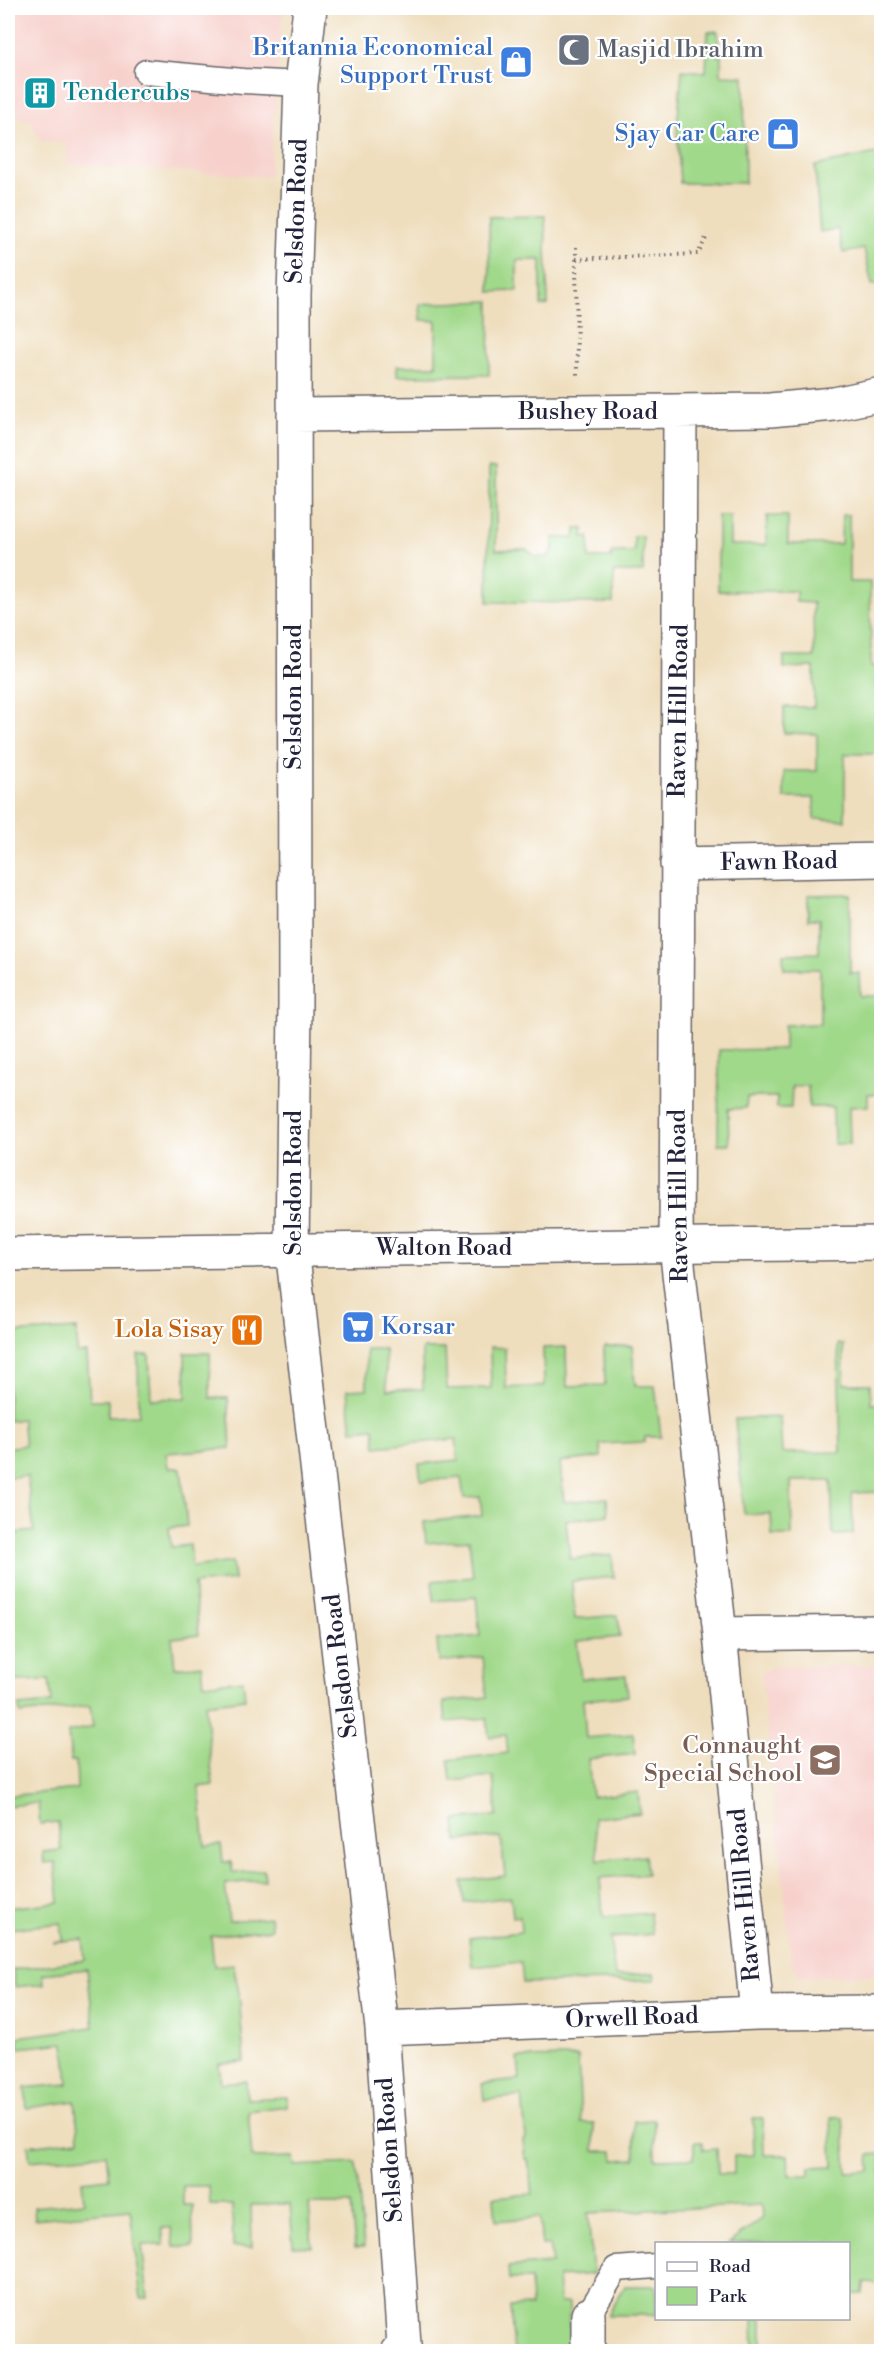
<svg xmlns="http://www.w3.org/2000/svg" width="889" height="2359" font-family="'Libre Bodoni',serif">
<style>
.built{fill:#f7d0cb}
.green{fill:#a1d98b;stroke:#627e63;stroke-width:1.5}
.lines{fill:none;stroke-linecap:round;stroke-linejoin:round}
.service-casing{stroke:#6a6468;stroke-width:27}
.minor-casing{stroke:#6a6468;stroke-width:36}
.path{stroke:#6a6468;stroke-width:4;stroke-dasharray:1.5 4.5;stroke-linecap:butt}
.service{stroke:#fff;stroke-width:24}
.minor{stroke:#fff;stroke-width:33}
.labels{text-anchor:middle;dominant-baseline:central;stroke-width:4.5;stroke-linejoin:round;paint-order:stroke}
.shop-label{font-size:24px;fill:#366cbe;stroke:#fff;text-anchor:end}
.worship-label{font-size:24px;fill:#5b616d;stroke:#fff;text-anchor:start}
.culture-label{font-size:24px;fill:#0d838f;stroke:#fff;text-anchor:start}
.street-label{font-size:24px;fill:#22223b;stroke:#fff}
.food-label{font-size:24px;fill:#c56008;stroke:#fff;text-anchor:end}
.education-label{font-size:24px;fill:#785e54;stroke:#fff;text-anchor:end}
</style>
<rect width="100%" height="100%" fill="#fff"/>
<filter id="ink" filterUnits="userSpaceOnUse"><feTurbulence type="fractalNoise" baseFrequency=".0167" numOctaves="2"/><feDisplacementMap in="SourceGraphic" scale="12" xChannelSelector="R" yChannelSelector="G"/><feConvolveMatrix kernelMatrix="1 2 1 2 8 2 1 2 1" color-interpolation-filters="sRGB"/></filter>
<filter id="wash" filterUnits="userSpaceOnUse"><feTurbulence type="fractalNoise" baseFrequency=".008" numOctaves="4" result="noise"/><feDisplacementMap in="SourceGraphic" scale="24" xChannelSelector="R" yChannelSelector="G"/><feGaussianBlur stdDeviation="1.35" result="paint"/><feColorMatrix in="noise" values="0 0 0 0 0 0 0 0 0 0 0 0 0 0 0 0 0 1.4 0 .05"/><feComposite in="paint" operator="in"/></filter>
<g filter="url(#wash)">
<rect width="100%" height="100%" fill="#efdebd"/>
<path class="built" d="M8 8H283L269 177 67 164V143L41 141 30 120 8 116Z
M881 1665V1975L802 1977 792 1965 761 1674 772 1667Z"/>
<path class="green" d="M718 31V56H721V75L744 76 745 183H680L677 128 682 70 706 72 708 32Z
M881 152V283L872 285 864 249 843 253 838 229 820 232 815 166Z
M545 216 548 305 541 306V260H517V291L490 292 489 217Z
M490 301 489 375 397 376V366H436V321L421 320 420 304Z
M489 467H496V550L526 549 536 557H548L553 549V538H575L576 529H584L583 537H589V558H611L612 552H634V536H643V572H614L613 603 488 602Z
M842 515H849V582H870L871 666 881 667 880 754H845V820L814 819V798H784V771H817V734L784 733V707H814V667L784 668V657H814L813 603 796 602V591H718V516H730V545H766L767 516H788V544H841Z
M850 894V973H859L860 996H881V1094H868V1106L849 1107 850 1144H834L833 1107H809L808 1086H792L791 1108H777V1097H747L746 1108 728 1109 729 1144H718L719 1050 784 1049V1025L820 1024V969H784L783 954 819 953V919H808V895Z
M77 1329V1353H87L90 1400H108V1416L139 1415 138 1355H149L151 1399 186 1398 185 1353H210V1398H228L231 1448 166 1453 168 1468H181L187 1526 169 1528 171 1547 190 1545 192 1567 232 1562 234 1580 194 1584 199 1635 172 1638 175 1668 202 1665 204 1684 243 1680 245 1699 205 1704 213 1785 199 1787 205 1846 221 1844 223 1862H231L233 1873 264 1870 265 1880 225 1884 229 1921 270 1917 271 1929 211 1936 214 1966 233 1964 239 1993 244 2062 219 2064 221 2083 246 2081 247 2099 287 2097V2106L248 2111 252 2158 293 2157 294 2166 356 2163 364 2247H355L351 2204H309L312 2247 293 2246 290 2204 251 2205 252 2247H233L232 2205H210L209 2186H183V2205H192L193 2247 174 2246 171 2227H162L164 2245H142L148 2298H141L130 2210 35 2219 34 2207 84 2202 82 2181 109 2178 106 2154 30 2161 28 2146 79 2140 75 2101 27 2108 25 2088 68 2084 64 2043 19 2048 18 2037 94 2027 87 1969 43 1974 44 1984 15 1987 13 1970 85 1960 83 1939 53 1942 63 1940 61 1923 9 1929 8 1908 59 1902 55 1862 44 1863 43 1852 61 1850 58 1822 40 1824 38 1803 8 1806V1796L77 1789 76 1761H71L68 1732 93 1727 90 1706 20 1714 19 1706 52 1703 49 1680 16 1681 13 1660H8V1642L11 1641 8 1608V1534L34 1531 27 1476 8 1477V1448L25 1445 22 1419 8 1421V1333Z
M838 1344H843L844 1384H870L871 1404H881V1492L852 1493 853 1534 833 1535 831 1481H791L792 1536H772L771 1514H744L735 1419 780 1417 782 1453 841 1452Z
M632 1346 635 1386H655L661 1437H645V1442L600 1444 601 1457 560 1462 564 1502 607 1498 608 1515 566 1520 570 1559 612 1555 614 1577 572 1581 575 1619 618 1615 620 1637 577 1641 581 1679 626 1675 628 1696 583 1700 586 1738 633 1734 635 1754 588 1759 592 1797 638 1792 640 1813 594 1818 598 1860 645 1855 647 1874 600 1878 603 1917 650 1913 652 1934 610 1938 615 1976 654 1973 655 1980 523 1983 521 1962 472 1967 469 1938 521 1932 520 1916 513 1917 511 1897 464 1903 462 1881 505 1876 501 1837 457 1841 455 1820 497 1816 493 1777 451 1781 449 1760 508 1753 506 1735 489 1737 487 1718 446 1722 444 1702 487 1697 483 1657 439 1662 437 1640 480 1636 476 1597 434 1601 432 1581 473 1577 469 1540 426 1543 424 1522 482 1516 480 1497 464 1498 461 1478 421 1481 419 1464 458 1460 456 1439 376 1447 374 1428 352 1430 347 1390 367 1389 366 1349H385L387 1390 423 1389 422 1349H445L447 1389 491 1388 490 1347 505 1348 506 1388 544 1386 543 1348 566 1347 567 1386 605 1385 604 1347Z
M578 2057 581 2123H594V2151H613L614 2160 635 2159 634 2121 654 2120 655 2159 694 2158V2142H702L703 2150 717 2149 718 2174H734V2156L754 2155 753 2118H763L764 2155H788L789 2175H810V2167L833 2166 831 2117H843L847 2172 870 2171 869 2155 881 2154V2284L864 2283 863 2294H849L848 2244 729 2243 763 2218 762 2205 588 2213 593 2274 558 2277 560 2303H569V2351H514L510 2307 531 2306 530 2279H509L508 2267 552 2263 549 2245H542L539 2217 496 2221 494 2197 532 2194 528 2159H525L523 2139 526 2138 522 2096 484 2100 482 2084 520 2080 518 2058Z
M625 2286H656V2315H608Z
M753 2319H762V2351H754Z"/>
</g>
<g filter="url(#ink)">
<g class="lines">
<defs>
<path id="service" d="M146 72 243 81 301 84
M588 2315 616 2269 656 2266"/>
<path id="minor" d="M310 8 301 84 294 295 295 1003 292 1249 382 2028 404 2345 398 2352
M680 412 676 1247 720 1634 757 2013
M294 415 770 410 834 404 882 394
M677 864 882 860
M8 1254C299 1249 590 1248 882 1243
M720 1634 882 1632
M382 2028 757 2013 882 2012
M588 2315V2352"/>
</defs>
<use href="#service" class="service-casing"/>
<use href="#minor" class="minor-casing"/>
<path class="path" d="M576 247 577 375
M576 259 698 254 706 238"/>
<use href="#service" class="service"/>
<use href="#minor" class="minor"/>
</g>
</g>
<defs>
<symbol id="mosque-square" viewBox="-11 -11 22 22"><rect x="-9" y="-9" width="18" height="18" rx="4" fill="#6b7280" stroke="#fff"/><path d="M3.5-4.9A6 6 0 1 0 3.5 4.9A5 5 0 1 1 3.5-4.9Z" fill="#fff"/></symbol>
<symbol id="shop-square" viewBox="-11 -11 22 22"><rect x="-9" y="-9" width="18" height="18" rx="4" fill="#3f7fe0" stroke="#fff"/><path d="M-5-2.5h2.3a2.7 3.5 0 0 1 5.4 0H5L5.5 6h-11ZM-1.5-2.5h3a1.5 2.3 0 0 0-3 0Z" fill="#fff"/></symbol>
<symbol id="building-square" viewBox="-11 -11 22 22"><rect x="-9" y="-9" width="18" height="18" rx="4" fill="#0f9aa8" stroke="#fff"/><path d="M-4-6H4V6H1V3H-1V6H-4ZM-2.5-4.3h1.7v1.8h-1.7ZM.8-4.3h1.7v1.8H.8ZM-2.5-1h1.7V.8h-1.7ZM.8-1h1.7V.8H.8Z" fill="#fff"/></symbol>
<symbol id="supermarket-square" viewBox="-11 -11 22 22"><rect x="-9" y="-9" width="18" height="18" rx="4" fill="#3f7fe0" stroke="#fff"/><path d="M-6-5.5h2.5l.6 2H6L4.5 2H-2.5L-4.4-4H-6ZM-1.5 3.2a1.3 1.3 0 1 0 .1 0ZM3 3.2a1.3 1.3 0 1 0 .1 0Z" fill="#fff"/></symbol>
<symbol id="restaurant-square" viewBox="-11 -11 22 22"><rect x="-9" y="-9" width="18" height="18" rx="4" fill="#e8710a" stroke="#fff"/><path d="M-5-6h1v4h1v-4h1v4h1v-4h1v5L-1.5 .5V6h-2V.5L-5-1ZM5-6V6H3V1.5H1.5Q1.5-4 5-6Z" fill="#fff"/></symbol>
<symbol id="school-square" viewBox="-11 -11 22 22"><rect x="-9" y="-9" width="18" height="18" rx="4" fill="#8d6e63" stroke="#fff"/><path d="M0-5L7-2L0 1L-7-2ZM-4 1L0 2.5L4 1V4Q0 6-4 4Z" fill="#fff"/></symbol>
</defs>
<g fill-rule="evenodd">
<use href="#mosque-square" x="555" y="31" width="38" height="38"/>
<use href="#shop-square" x="497" y="43" width="38" height="38"/>
<use href="#building-square" x="21" y="74" width="38" height="38"/>
<use href="#shop-square" x="764" y="115" width="38" height="38"/>
<use href="#supermarket-square" x="339" y="1308" width="38" height="38"/>
<use href="#restaurant-square" x="228" y="1311" width="38" height="38"/>
<use href="#school-square" x="806" y="1741" width="38" height="38"/>
</g>
<g class="labels">
<g class="shop-label">
<text x="493" y="48">Britannia Economical<tspan x="493" dy="28">Support Trust</tspan></text>
<text x="760" y="134">Sjay Car Care</text>
<text x="381" y="1327" text-anchor="start">Korsar</text>
</g>
<g class="worship-label">
<text x="597" y="50">Masjid Ibrahim</text>
</g>
<g class="culture-label">
<text x="63" y="93">Tendercubs</text>
</g>
<g class="street-label">
<text transform="translate(297 211) rotate(-88)">Selsdon Road</text>
<text x="588" y="412">Bushey Road</text>
<text transform="translate(294 697) rotate(-90)">Selsdon Road</text>
<text transform="translate(679 711) rotate(-89)">Raven Hill Road</text>
<text transform="translate(779 862) rotate(-1)">Fawn Road</text>
<text transform="translate(294 1183) rotate(-90)">Selsdon Road</text>
<text transform="translate(679 1196) rotate(-91)">Raven Hill Road</text>
<text x="444" y="1248">Walton Road</text>
<text transform="translate(341 1666) rotate(-97)">Selsdon Road</text>
<text transform="translate(745 1895) rotate(-95)">Raven Hill Road</text>
<text transform="translate(632 2018) rotate(-2)">Orwell Road</text>
<text transform="translate(390 2150) rotate(-94)">Selsdon Road</text>
</g>
<g class="food-label">
<text x="224" y="1330">Lola Sisay</text>
</g>
<g class="education-label">
<text x="802" y="1746">Connaught<tspan x="802" dy="28">Special School</tspan></text>
</g>
</g>
<rect width="889" height="2359" fill="none" stroke="#fff" stroke-width="30"/>
<rect x="655" y="2242" width="195" height="78" fill="#ffffff" stroke="#a7a7b1" stroke-width="1.5"/>
<rect x="667" y="2262" width="30" height="9" fill="#ffffff" stroke="#a7a7b1" stroke-width="1.5"/>
<text x="709" y="2272" font-size="18" fill="#22223b">Road</text>
<rect x="667" y="2287" width="30" height="18" fill="#a1d98b" stroke="#a7a7b1" stroke-width="1.5"/>
<text x="709" y="2302" font-size="18" fill="#22223b">Park</text>
</svg>
